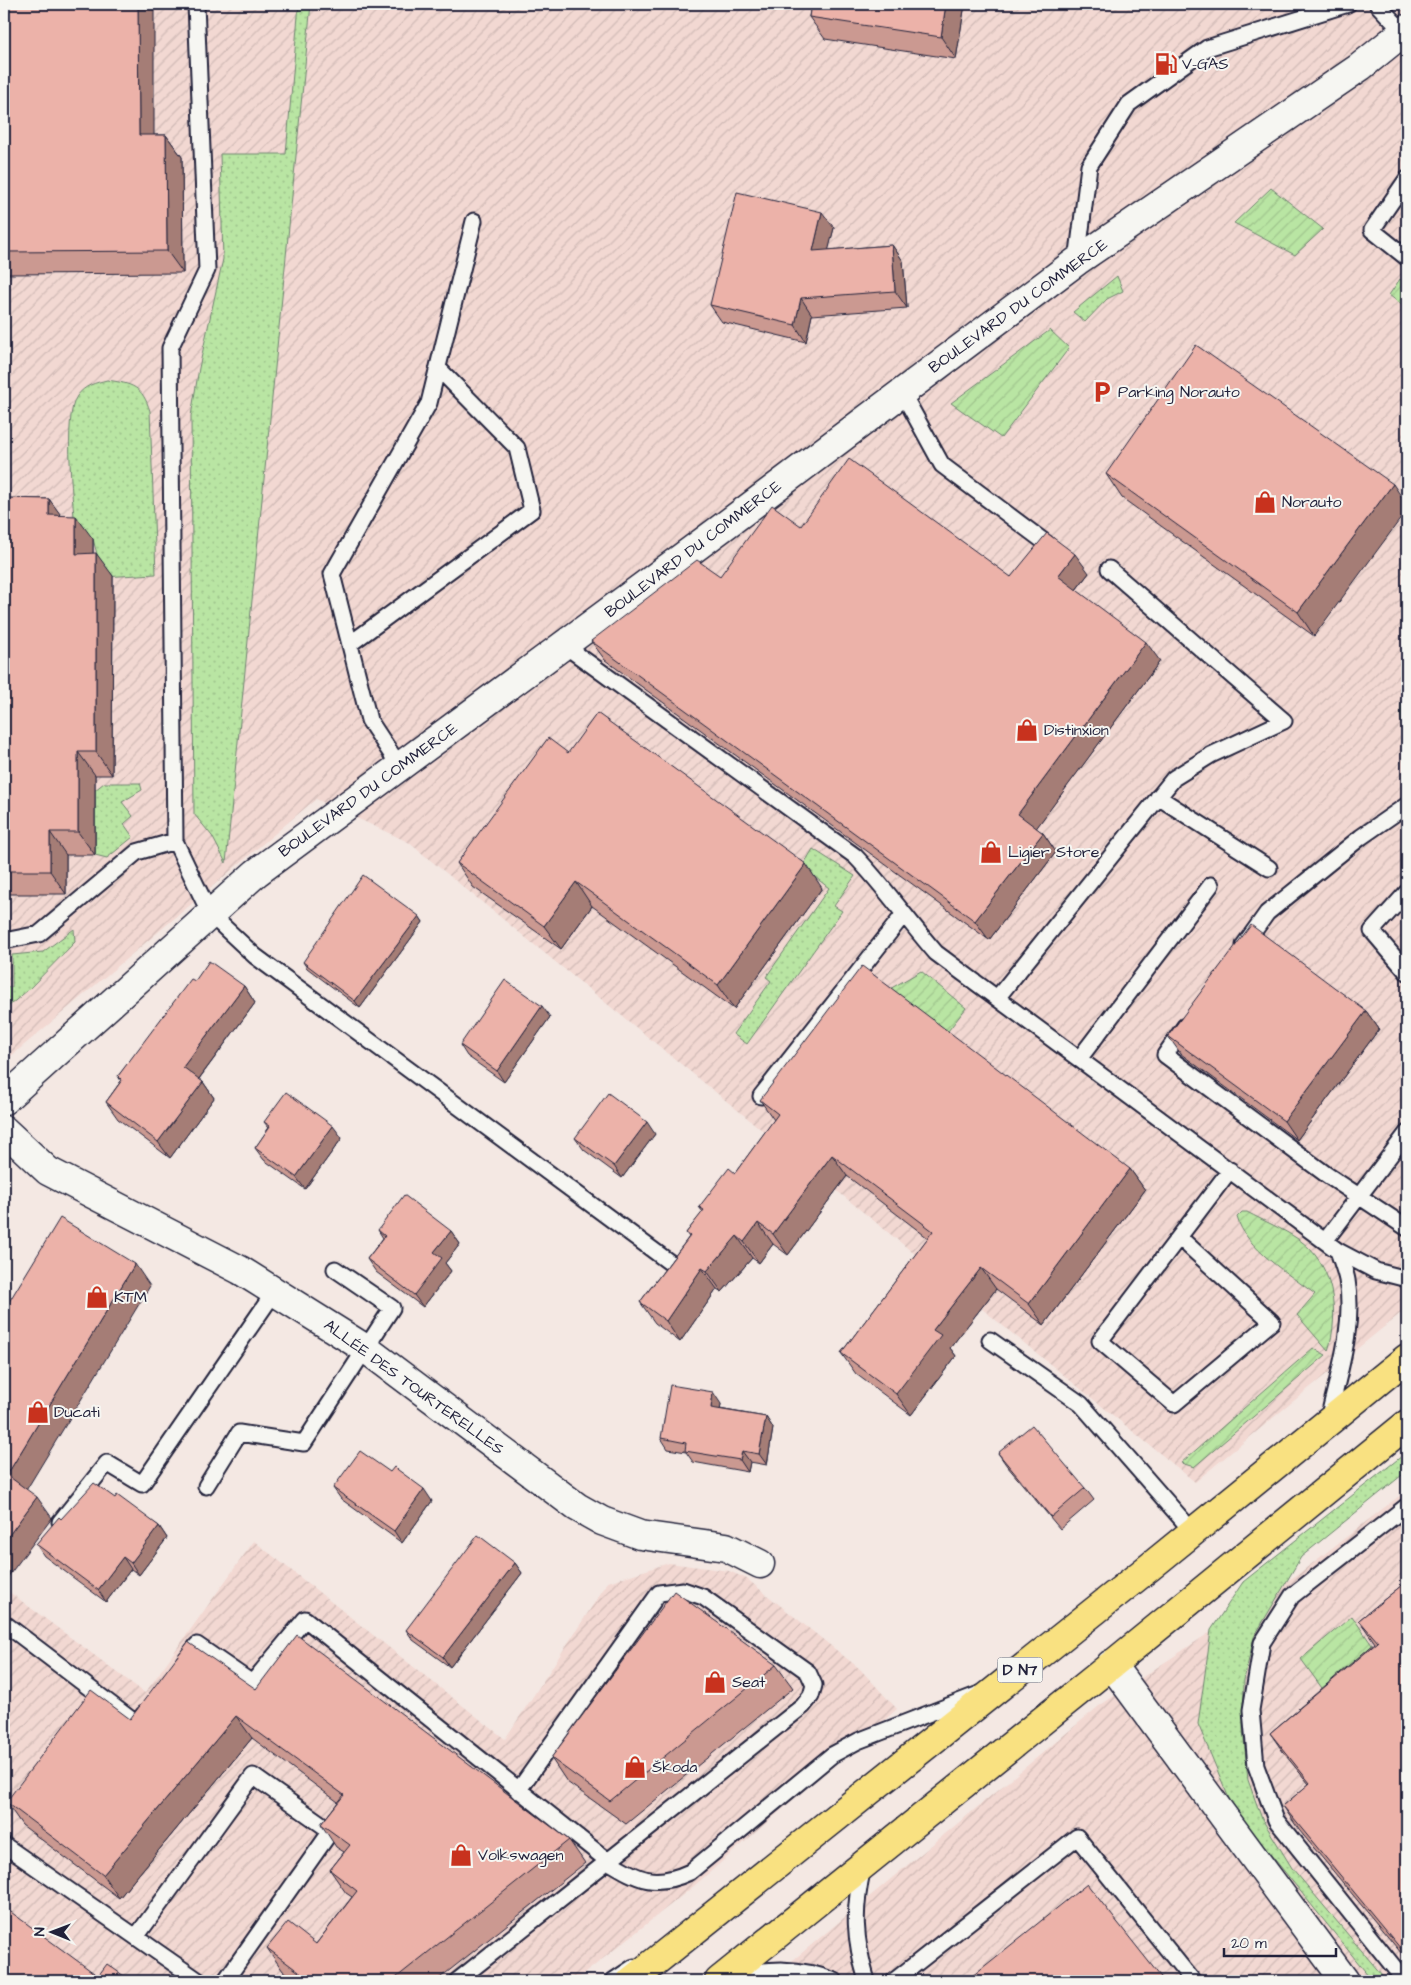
<svg xmlns="http://www.w3.org/2000/svg" width="1411" height="1985" font-family="'Architects Daughter',sans-serif">
<style>
.industrial{fill:url(#industrial-furrows)}
.grass{fill:url(#grass-dots);stroke:#6e846f}
.garden{fill:url(#garden-furrows);stroke:#6e846f}
.lines{fill:none;stroke-linecap:round;stroke-linejoin:round}
.lane-casing{stroke:#22223b;stroke-width:19}
.street-casing{stroke:#22223b;stroke-width:31}
.primary-casing{stroke:#22223b;stroke-width:31}
.lane{stroke:#f6f6f2;stroke-width:15}
.street{stroke:#f6f6f2;stroke-width:28}
.primary{stroke:#f9e181;stroke-width:28}
.wall{fill:#cb9991;stroke:#22223b}
.shaded-wall{fill:#a57d76;stroke:#22223b}
.building{fill:#ecb2a9;stroke:#22223b}
.labels{text-anchor:middle;dominant-baseline:central;stroke-width:4;stroke-linejoin:round;paint-order:stroke}
.shield{fill:#f6f6f2;stroke:#626272;stroke-width:1}
.shield-label{font-size:15px;font-weight:bold;fill:#22223b}
.poi-label{font-size:16px;fill:#22223b;stroke:#f6f6f2;text-anchor:start}
.street-label{font-size:16px;fill:#22223b;stroke:#f6f6f2}
</style>
<defs>
<pattern id="industrial-furrows" width="10" height="10" patternUnits="userSpaceOnUse" patternTransform="scale(1.25)"><rect width="10" height="10" fill="#f2d8d2"/><path d="M-1 1l2-2M0 10L10 0M9 11l2-2" fill="none" stroke="#cfb9b5"/></pattern>
<pattern id="grass-dots" width="8" height="8" patternUnits="userSpaceOnUse" patternTransform="scale(1.25)"><rect width="8" height="8" fill="#b9e5a3"/><path d="M2 2h.1M6 6h.1" fill="none" stroke="#9fc48d" stroke-width="1.8" stroke-linecap="round"/></pattern>
<pattern id="garden-furrows" width="10" height="10" patternUnits="userSpaceOnUse" patternTransform="scale(1.25)"><rect width="10" height="10" fill="#b9e5a3"/><path d="M-1 1l2-2M0 10L10 0M9 11l2-2" fill="none" stroke="#9fc48d"/></pattern>
</defs>
<rect width="100%" height="100%" fill="#f4e8e3"/>
<filter id="ink" filterUnits="userSpaceOnUse"><feTurbulence type="fractalNoise" baseFrequency=".02" numOctaves="2"/><feDisplacementMap in="SourceGraphic" scale="10" xChannelSelector="R" yChannelSelector="G"/><feConvolveMatrix kernelMatrix="1 2 1 2 8 2 1 2 1" color-interpolation-filters="sRGB"/></filter>
<g filter="url(#ink)">
<path class="industrial" d="M4 4H1407V1308L1195 1482 408 842 316 799 4 1062Z
M1407 1490V1981H768L1099 1706 1301 1572Z
M254 1541 505 1739 608 1582 669 1563 729 1571 747 1579 860 1669 897 1709 694 1886 575 1981H4V1588L145 1693Z"/>
<path class="grass" d="M299 4H311L226 863 212 836 194 814 191 416 199 368 223 259 220 154H286Z
M1117 276 1123 291 1107 299 1085 322 1073 312Z
M107 380C133 384 142 386 150 411L156 574 103 577 93 539H76C74 510 62 417 77 396 85 385 95 383 107 380Z
M104 783H140L142 790 122 802 133 816 124 824 133 837 107 858 95 855V790Z
M813 849 855 876 834 906 842 911 747 1044 733 1034 771 981 766 977 829 888 802 867Z
M74 929 75 942 28 990 4 1010V987H12V955L43 952Z
M1407 1452V1471L1301 1557 1254 1637 1244 1680 1243 1729 1248 1780 1262 1819 1292 1868 1387 1981H1373L1233 1808 1198 1724 1211 1630 1243 1582Z"/>
<path class="garden" d="M1271 188 1323 229 1295 255 1234 223Z
M1400 279 1407 285V309L1389 295Z
M1050 330 1069 348 1001 438 951 403Z
M1407 686V735C1398 725 1399 698 1407 686Z
M921 971 966 1008 945 1035 888 990Z
M1242 1212H1247C1264 1221 1283 1229 1298 1239 1334 1263 1340 1313 1328 1351L1297 1315 1315 1294C1290 1275 1245 1248 1237 1217Z
M1313 1348 1326 1355 1194 1467 1181 1463Z
M1352 1616 1383 1661 1332 1702 1301 1659Z"/>
<g class="lines">
<defs>
<path id="lane" d="M196 4 207 270 170 348 175 841 210 914 255 956 680 1270
M1377 4 1407 36
M1407 179 1372 230 1407 258
M1077 261 1089 166 1129 104 1207 48 1348 4
M902 392 942 465 1046 543
M350 644 532 510 517 448 438 368
M564 645 855 856C885 887 908 921 936 953L1338 1251 1376 1271 1407 1279
M400 767 369 720 332 574 429 403 474 221
M1158 797 1269 868
M1407 892 1372 931 1407 972
M4 941 39 934 137 852 175 841
M1244 945 1267 913 1361 837 1407 805
M997 998 1174 778 1211 755 1284 721 1109 569
M1185 1026 1165 1055 1327 1175 1407 1228
M1079 1059 1211 885
M761 1096 904 914
M1179 1237 1272 1322 1174 1404 1100 1341 1230 1170
M1325 1241 1407 1133
M990 1340 1081 1404 1193 1532
M1328 1420C1338 1375 1355 1327 1347 1280 1345 1270 1341 1260 1338 1251
M206 1486 239 1433 304 1443 392 1308 335 1269
M60 1522 107 1463 142 1484 275 1291
M4 1623 137 1724 144 1714
M184 1662 197 1645 252 1683 305 1619 608 1861 803 1706 811 1696 814 1685 808 1672 703 1597 683 1590 659 1593 518 1791
M4 1845 199 1981
M863 1867C853 1911 854 1938 867 1981
M136 1937 253 1776 331 1831 225 1981
M732 1975C771 1969 798 1966 835 1981
M457 1981 608 1861C639 1880 655 1888 690 1872L832 1755 858 1741 979 1694
M613 1981 634 1967
M894 1981 1077 1837 1193 1981
M1405 1981 1276 1820 1256 1766 1251 1710 1262 1643 1292 1596 1407 1506"/>
<path id="street" d="M4 1100 256 873 723 527 1077 261 1360 67 1407 29
M4 1130 48 1171 240 1270 366 1349 577 1507 602 1521 640 1535 726 1547 760 1564
M1111 1664 1345 1981"/>
<path id="primary" d="M631 1981 1151 1566 1407 1358
M719 1981C949 1797 1179 1611 1407 1424"/>
</defs>
<use href="#lane" class="lane-casing"/>
<use href="#street" class="street-casing"/>
<use href="#primary" class="primary-casing"/>
<use href="#lane" class="lane"/>
<use href="#street" class="street"/>
<use href="#primary" class="primary"/>
</g>
<path class="wall" d="M4 4 154 135H166L182 157 183 273 4 274Z
M811 4H965L956 59 825 39 809 17Z
M834 228 828 250 892 245 903 261 907 308 812 315 806 342 722 322 710 305Z
M1106 474 1393 484 1314 636 1122 498Z
M4 498 49 499 61 516 93 539V553L113 576 112 775H95V855H66V894H4Z
M801 526 1011 577 1089 573 1076 590 1160 661 1036 828 1043 833 1056 852 989 940 605 660 591 641 720 576Z
M568 753 822 888 734 1009 592 906 561 949 473 887 457 863Z
M419 916 423 922 360 1008 307 968 303 962Z
M195 981 244 986 255 1003 199 1079 203 1082 214 1098 170 1158 118 1119 106 1102 121 1081 118 1076Z
M1366 1011 1379 1029 1297 1140 1181 1054 1168 1036Z
M550 1017 504 1082 467 1056 460 1045Z
M760 1100 1130 1169 1145 1190 1044 1325 996 1289 950 1348 956 1356 911 1415 856 1374 841 1353 928 1238 847 1176 788 1255 773 1244 759 1263 752 1258 722 1292 717 1289 680 1342 655 1323 640 1302 689 1237 686 1233 703 1212 699 1207 735 1173 774 1120Z
M264 1122 342 1138 305 1189 264 1160 255 1148 269 1128Z
M655 1134 622 1178 584 1150 575 1138Z
M378 1230 451 1231 460 1244 445 1263 451 1271 423 1307 376 1272 367 1259 383 1238Z
M721 1404 720 1409 766 1417 773 1428 767 1465 750 1462 748 1472 693 1462 686 1452 668 1449 661 1438Z
M998 1453 1085 1488 1094 1500 1060 1529 1007 1466Z
M390 1472 432 1501 402 1543 341 1499 333 1488Z
M115 1498 159 1526 167 1538 139 1575 131 1569 106 1602 44 1556 36 1544 61 1519Z
M515 1563 522 1573 450 1667 413 1640 406 1630Z
M1407 1581V1960L1299 1830 1283 1806 1309 1784 1286 1756 1270 1733 1375 1643 1359 1620Z
M776 1665 793 1688 626 1824 567 1782 551 1758Z
M256 1689 569 1840 585 1863 436 1981H297L283 1971 267 1948 316 1944 352 1897 346 1893 330 1870 344 1852 336 1847 321 1824 338 1802 252 1738 119 1898 22 1825 6 1802 130 1719Z"/>
<path class="shaded-wall" d="M138 4H154V157L139 135Z
M946 4H965L956 59 941 37Z
M166 135 182 157 183 273 167 251Z
M822 212 834 228 824 268 813 251Z
M892 245 903 261 907 308 895 291Z
M801 298 812 315 806 342 795 325Z
M1393 484 1407 505V510L1314 636 1298 612Z
M49 499 66 522 49 515Z
M76 516 93 539V577L76 554Z
M96 553 113 576 112 775 96 752Z
M1075 554 1089 573 1071 596 1058 576Z
M1146 642 1160 661 1032 834 1018 814Z
M78 752 95 775V855L78 832Z
M50 832 66 855V894L50 871Z
M1043 833 1056 852 989 940 975 921Z
M806 864 822 888 734 1009 718 985Z
M576 882 592 906 561 949 544 926Z
M419 916 423 922 360 1008 355 1001Z
M244 986 255 1003 195 1084 183 1067Z
M542 1006 550 1017 504 1082 497 1071Z
M1366 1011 1379 1029 1297 1140 1284 1121Z
M203 1082 214 1098 170 1158 158 1142Z
M647 1122 655 1134 622 1178 614 1166Z
M333 1126 342 1138 305 1189 296 1177Z
M832 1155 847 1176 788 1255 773 1234Z
M1130 1169 1145 1190 1044 1325 1029 1304Z
M758 1223 773 1244 759 1263 744 1242Z
M451 1231 460 1244 445 1263 451 1271 423 1307 414 1295 434 1252Z
M737 1236 752 1258 722 1292 707 1271Z
M135 1264 150 1286 22 1497 7 1475Z
M702 1268 717 1289 680 1342 666 1321Z
M981 1268 996 1289 950 1348 956 1356 911 1415 896 1394 933 1330Z
M713 1392 721 1404 719 1419 711 1408Z
M766 1417 773 1428 767 1465 759 1454Z
M742 1451 750 1462 748 1472 740 1460Z
M424 1489 432 1501 402 1543 394 1531Z
M37 1497 52 1518 7 1578 4 1573V1542Z
M159 1526 167 1538 139 1575 131 1563Z
M123 1557 131 1569 106 1602 98 1590Z
M515 1563 522 1573 450 1667 443 1657Z
M236 1716 252 1738 119 1898 103 1875Z"/>
<path class="building" d="M4 4H138L139 135H166L167 251 4 252Z
M811 4H946L941 37 809 17Z
M737 192 822 212 813 251 892 245 895 291 801 298 795 325 710 305Z
M1196 345 1393 484 1298 612 1106 474Z
M849 459 1011 577 1047 533 1075 554 1058 576 1146 642 1018 814 1043 833 975 921 591 641 697 560 720 576 772 505 801 526Z
M4 498 49 499V515L76 516V554L96 553V752H78V832H50V871H4Z
M597 713 806 864 718 985 576 882 544 926 457 863 548 738 568 753Z
M363 875 419 916 355 1001 303 962Z
M1251 925 1366 1011 1284 1121 1168 1036Z
M209 961 244 986 183 1067 203 1082 158 1142 106 1102 122 1080 118 1076 191 979 195 981Z
M862 966 1130 1169 1029 1304 981 1268 933 1330 941 1335 896 1394 841 1353 933 1231 832 1155 773 1234 758 1223 744 1242 737 1236 707 1271 702 1268 666 1321 640 1302 690 1236 686 1233 704 1210 699 1207 729 1168 735 1173 778 1114 760 1100Z
M505 980 542 1006 497 1071 460 1045Z
M286 1092 333 1126 296 1177 255 1148 270 1126 264 1122Z
M608 1093 647 1122 614 1166 575 1138Z
M404 1195 451 1231 434 1252 442 1258 414 1295 367 1259 385 1236 378 1230Z
M60 1218 135 1264 7 1475 37 1497 4 1542V1310Z
M670 1385 713 1392 711 1408 766 1417 759 1454 742 1451 740 1460 685 1451 686 1443 661 1438Z
M1032 1425 1085 1488 1051 1517 998 1453Z
M360 1451 390 1472 394 1467 424 1489 394 1531 333 1488Z
M94 1483 115 1498 117 1495 159 1526 131 1563 123 1557 98 1590 36 1544 59 1517 61 1519Z
M478 1535 515 1563 443 1657 406 1630Z
M1407 1581V1954L1406 1955 1283 1806 1310 1783 1270 1733 1378 1642 1359 1620Z
M674 1591 776 1665 610 1801 551 1758Z
M297 1635 569 1840 392 1981H311L267 1948 288 1922 316 1944 357 1891 330 1870 350 1845 321 1824 344 1795 236 1716 103 1875 6 1802 91 1690 130 1719 188 1642 256 1689Z
M1087 1884 1164 1981H966Z
M4 1907 98 1976 107 1964 131 1981H4Z"/>
</g>
<defs>
<symbol id="fuel-bare" viewBox="-9 -9 18 18"><path d="M-5.5-6h7V0h2V4h1.3V-2.5L3-4.5l.8-.8L6-3V5H2.5V1h-1V6h-7ZM-4.2-4.7v3.2H.2V-4.7Z" fill="#c8321e" stroke="#f6f6f2" stroke-width="2.5" paint-order="stroke"/></symbol>
<symbol id="parking-bare" viewBox="-9 -9 18 18"><path d="M-3.5-5.5H1a3.5 3.5 0 0 1 0 7H-1V5.5H-3.5ZM-1-3.4V-.6H.8a1.4 1.4 0 0 0 0-2.8Z" fill="#c8321e" stroke="#f6f6f2" stroke-width="2.5" paint-order="stroke"/></symbol>
<symbol id="shop-bare" viewBox="-9 -9 18 18"><path d="M-5-2.5h2.3a2.7 3.5 0 0 1 5.4 0H5L5.5 6h-11ZM-1.5-2.5h3a1.5 2.3 0 0 0-3 0Z" fill="#c8321e" stroke="#f6f6f2" stroke-width="2.5" paint-order="stroke"/></symbol>
</defs>
<g fill-rule="evenodd">
<use href="#fuel-bare" x="1150" y="48" width="32" height="32"/>
<use href="#parking-bare" x="1086" y="376" width="32" height="32"/>
<use href="#shop-bare" x="1249" y="486" width="32" height="32"/>
<use href="#shop-bare" x="1011" y="714" width="32" height="32"/>
<use href="#shop-bare" x="975" y="836" width="32" height="32"/>
<use href="#shop-bare" x="81" y="1281" width="32" height="32"/>
<use href="#shop-bare" x="22" y="1396" width="32" height="32"/>
<use href="#shop-bare" x="699" y="1666" width="32" height="32"/>
<use href="#shop-bare" x="619" y="1751" width="32" height="32"/>
<use href="#shop-bare" x="445" y="1839" width="32" height="32"/>
</g>
<g class="labels">
<rect class="shield" x="997.5" y="1657.5" width="45" height="25" rx="4"/>
<g class="shield-label">
<text x="1020" y="1670">D N7</text>
</g>
<g class="poi-label">
<text x="1182" y="64">V-GAS</text>
<text x="1118" y="392">Parking Norauto</text>
<text x="1282" y="502">Norauto</text>
<text x="1044" y="730">Distinxion</text>
<text x="1008" y="852">Ligier Store</text>
<text x="114" y="1297">KTM</text>
<text x="54" y="1412">Ducati</text>
<text x="732" y="1682">Seat</text>
<text x="652" y="1767">Škoda</text>
<text x="478" y="1855">Volkswagen</text>
</g>
<g class="street-label">
<text transform="translate(1018 306) rotate(-36)">BOULEVARD DU COMMERCE</text>
<text transform="translate(693 549) rotate(-37)">BOULEVARD DU COMMERCE</text>
<text transform="translate(368 790) rotate(-36)">BOULEVARD DU COMMERCE</text>
<text transform="translate(414 1387) rotate(36)">ALLÉE DES TOURTERELLES</text>
</g>
</g>
<rect width="1411" height="1985" fill="none" stroke="#f6f6f2" stroke-width="20"/>
<rect x="10" y="10" width="1391" height="1965" fill="none" stroke="#22223b" stroke-width="2" filter="url(#ink)"/>
<g transform="translate(52 1932) rotate(271)" stroke="#f6f6f2" stroke-width="4" paint-order="stroke">
<path d="M0-4L9 19L0 12L-9 19Z" fill="#22223b"/>
<text y="-8" font-size="14" font-weight="bold" text-anchor="middle" fill="#22223b">N</text>
</g>
<path d="M1224 1948v8h112v-8" fill="none" stroke="#22223b" stroke-width="2.5"/>
<text x="1231" y="1948" font-size="15" fill="#22223b" stroke="#f6f6f2" stroke-width="4" paint-order="stroke">20 m</text>
</svg>
